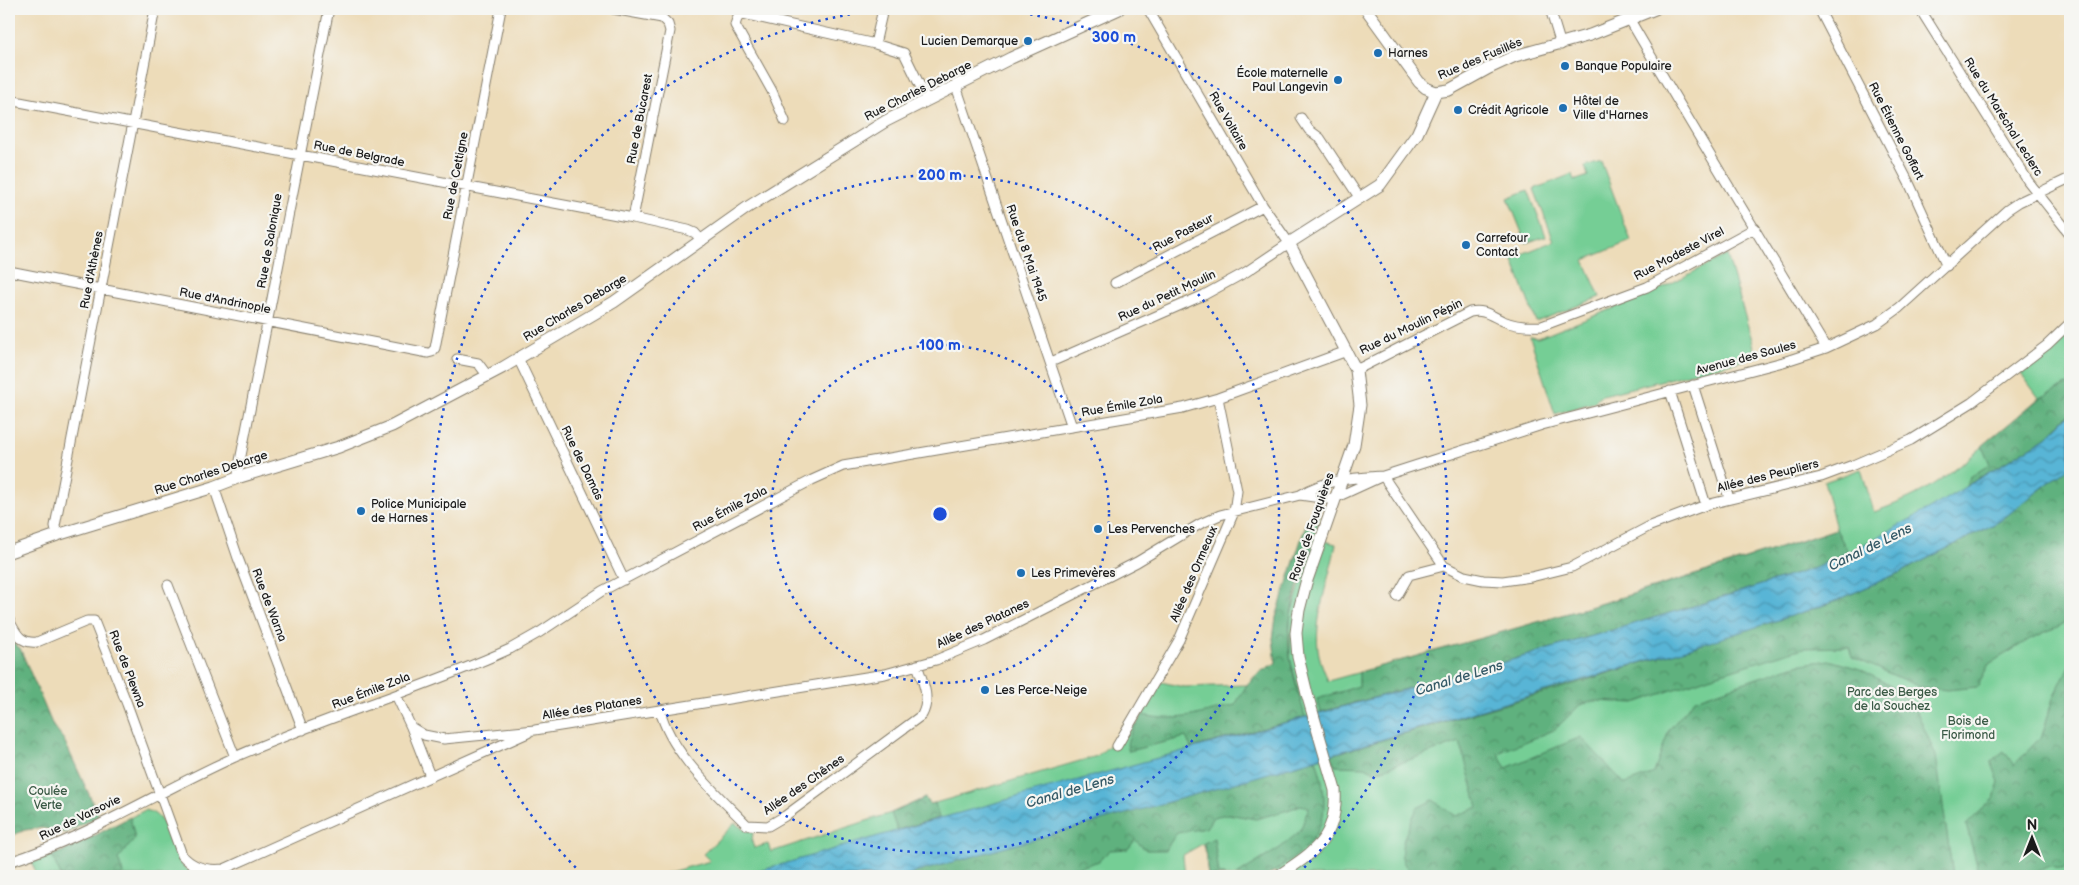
<svg xmlns="http://www.w3.org/2000/svg" width="2079" height="885" font-family="'Balsamiq Sans',sans-serif">
<style>
.green{fill:#74ce95;stroke:#487558}
.forest{fill:url(#forest-crowns);stroke:#3e664d}
.water{fill:url(#water-waves);stroke:#3a6879}
.lines{fill:none;stroke-linecap:round;stroke-linejoin:round}
.minor-casing{stroke:#847c6a;stroke-width:11}
.tertiary-casing{stroke:#847c6a;stroke-width:13}
.minor{stroke:#fff;stroke-width:9}
.tertiary{stroke:#fff;stroke-width:11}
.ring{fill:none;stroke:#1d4ed8;stroke-width:2.5;stroke-dasharray:2.5 5}
.poi-dot{fill:#1f6fb2;stroke:#f6f6f2;stroke-width:2}
.labels{text-anchor:middle;dominant-baseline:central;stroke-width:4.5;stroke-linejoin:round;paint-order:stroke}
.poi-label{font-size:12px;fill:#1c1c1c;stroke:#f6f6f2;text-anchor:start}
.street-label{font-size:12px;fill:#1c1c1c;stroke:#f6f6f2}
.park-label{font-size:12px;fill:#3b5a46;stroke:#f6f6f2}
.water-label{font-size:14px;font-style:italic;fill:#345966;stroke:#f6f6f2}
.centre{fill:#1d4ed8;stroke:#f6f6f2;stroke-width:2.5}
.ring-label{font-size:15px;text-anchor:middle;font-weight:bold;fill:#1d4ed8;stroke:#f6f6f2;stroke-width:4.5;stroke-linejoin:round;paint-order:stroke}
</style>
<defs>
<pattern id="forest-crowns" width="20" height="18" patternUnits="userSpaceOnUse" patternTransform="scale(1.25)"><rect width="20" height="18" fill="#5fb17e"/><path d="M2 6a3 3 0 1 1 6 0M12 15a3 3 0 1 1 6 0" fill="none" stroke="#4e8f66"/></pattern>
<pattern id="water-waves" width="16" height="10" patternUnits="userSpaceOnUse" patternTransform="scale(1.25)"><rect width="16" height="10" fill="#58b5d6"/><path d="M0 5q4-4 8 0t8 0" fill="none" stroke="#4892ad"/></pattern>
</defs>
<rect width="100%" height="100%" fill="#f6f6f2"/>
<filter id="ink" filterUnits="userSpaceOnUse"><feTurbulence type="fractalNoise" baseFrequency=".02" numOctaves="2"/><feDisplacementMap in="SourceGraphic" scale="10" xChannelSelector="R" yChannelSelector="G"/><feConvolveMatrix kernelMatrix="1 2 1 2 8 2 1 2 1" color-interpolation-filters="sRGB"/></filter>
<filter id="wash" filterUnits="userSpaceOnUse"><feTurbulence type="fractalNoise" baseFrequency=".0096" numOctaves="4" result="noise"/><feDisplacementMap in="SourceGraphic" scale="20" xChannelSelector="R" yChannelSelector="G"/><feGaussianBlur stdDeviation="1.12" result="paint"/><feColorMatrix in="noise" values="0 0 0 0 0 0 0 0 0 0 0 0 0 0 0 0 0 1.4 0 .05"/><feComposite in="paint" operator="in"/></filter>
<g filter="url(#wash)">
<rect width="100%" height="100%" fill="#eddcb9"/>
<path class="green" d="M1601 161 1631 241 1584 260 1600 297 1536 322 1512 258 1554 241 1534 189 1572 174 1574 181 1588 176 1585 166Z
M1528 190 1546 236 1526 243 1508 198Z
M1727 255 1757 357 1599 396 1595 402 1555 414 1530 337 1538 338 1650 294Z
M2070 330V876H1279L1274 871 1266 876H1208L1204 843 1183 855 1185 876H656L710 861 703 854 735 823 743 829 753 832 752 842 754 848 768 844 771 852 891 813 925 798 929 804 935 803 1097 756 1111 744 1126 721 1136 725 1161 682 1184 687 1246 685 1279 679 1298 689 1290 658V618L1314 538 1336 544C1330 578 1312 621 1319 655 1321 664 1325 672 1328 681 1498 634 1669 586 1836 529L1824 482 1861 469 1874 512C1893 505 1912 498 1929 487 1967 463 2005 427 2039 398L2020 372 2053 347Z
M145 810C171 815 167 849 183 866 187 870 194 873 200 876H37L32 863 71 848Z"/>
<path class="forest" d="M2067 385 2070 386V413L2047 437 1966 486 1970 477 1990 464 1982 446 2040 398Z
M2070 466V621L2030 639 1989 664 1977 687 1947 690 1920 687 1852 657 1849 647 1803 648 1709 677 1635 703 1595 701 1580 705 1554 730 1498 753 1506 768 1581 737 1625 784 1654 773 1669 730 1695 699 1796 665 1829 660 1860 669 1894 688 1914 705 1936 756 1953 876H1419C1387 862 1407 832 1417 808L1433 800 1456 816 1478 807 1460 742 1375 772 1365 767 1335 766 1331 755 1574 684 1831 603 1903 571 2000 521Z
M1317 508 1320 518C1308 559 1287 602 1289 645 1290 669 1299 693 1305 717L1191 748 1186 737 1129 751C1122 741 1137 725 1142 715 1179 723 1200 714 1235 705 1249 681 1250 676 1276 663L1273 639 1276 617 1309 515 1315 516Z
M1836 529 1848 552 1815 568 1707 602 1508 661 1321 712 1317 699 1359 686V672C1519 628 1679 583 1836 529Z
M9 640 20 648 53 726 64 740 99 816 66 833 42 828 25 830 9 837Z
M2070 664V866L2062 868 2049 866 2029 876H1980L1966 825 1994 798 1999 782 1991 761 2004 751 2014 765 2042 736 2053 698Z
M1316 759C1330 804 1329 833 1289 861 1282 865 1274 873 1266 876 1258 879 1244 876 1235 876L1280 848 1300 831 1309 807 1301 805 1288 810 1256 819 1228 814 1213 817 1206 828 1177 833 1165 850H1146L1135 840 1128 849 1110 850 1099 861 1052 876H903Z
M925 798 929 804 935 803 939 818 897 830 891 813Z
M130 817 135 839 118 859 124 876H61L52 856 71 848Z
M1214 838 1219 874 1226 876H1208L1204 843Z"/>
<path class="water" d="M2070 414V466L2000 521 1903 571 1831 603 1710 642 1222 787 903 876H742L923 823 1508 661 1707 602 1815 568 1863 545 1929 509 2047 437Z"/>
</g>
<g filter="url(#ink)">
<g class="lines">
<defs>
<path id="minor" d="M613 9 662 18 668 24 670 31 633 218
M737 9 739 13 735 25 772 91 785 121
M1550 9 1561 45
M1819 9 1910 185 1947 266
M1920 9 2028 181 2070 234
M739 13 875 44 904 53 927 100
M1630 20C1694 130 1761 239 1826 348
M875 44 883 9
M956 86 1072 427
M9 100 633 218 688 230 695 233 702 241
M1301 118 1309 130 1320 138 1359 197
M9 271 428 353 432 352 435 348 501 9
M1115 283 1263 206
M518 358 624 580
M457 359 478 363 487 375
M1051 362 1204 295 1246 272 1289 243 1263 206 1148 9
M1356 370 1470 312C1484 309 1490 315 1503 321 1515 326 1529 327 1542 326L1647 287 1755 228
M1693 385 1729 498
M1670 391 1706 505
M1383 476 1444 566 1464 576 1483 580 1503 581 1531 577 1572 567 1650 526 1706 505 1821 477 1853 465 1911 440 1971 403 2047 345 2070 323
M240 477 238 471 329 9
M214 487 238 558 303 730
M1300 495 1328 499 1337 497 1383 476 1542 425 1783 362 1826 348 1877 324 1899 308 2007 210 2019 202 2070 178
M57 535 55 526 155 9
M168 585 235 757
M1397 596 1409 575 1444 566
M9 620C16 633 20 644 37 642L87 621H94L127 704 182 855C193 868 207 871 224 869L528 733
M396 695 411 727 430 776
M660 710C671 754 716 793 747 825L768 826 785 816 922 715C931 698 923 682 917 665
M411 727 424 735 444 739 535 730 885 674 936 660 984 640 1137 562 1200 524 1220 515 1300 495C1326 479 1354 478 1383 476
M1117 746 1179 640 1234 512 1237 491 1218 398
M9 862C88 837 159 791 235 757 325 717 420 690 510 649L540 632 602 591 812 480 843 466 1183 408 1218 398 1347 351"/>
<path id="tertiary" d="M1366 9 1419 82 1426 88 1436 92 1449 90 1489 68 1515 56 1590 35 1655 9
M9 552 57 535 214 487 240 477 339 447 392 426 502 368 614 302 748 207 886 121 1011 58 1119 9
M1278 876C1314 852 1338 838 1335 790L1307 694 1298 657 1296 633 1299 610 1306 583 1354 445 1360 405 1356 370 1289 243 1380 185 1417 134 1436 92"/>
</defs>
<use href="#minor" class="minor-casing"/>
<use href="#tertiary" class="tertiary-casing"/>
<use href="#minor" class="minor"/>
<use href="#tertiary" class="tertiary"/>
</g>
</g>
<g class="ring">
<circle cx="940" cy="514" r="169"/>
<circle cx="940" cy="514" r="339"/>
<path d="M581 873A508 508 0 0 1 887 9M993 9A508 508 0 0 1 1299 873"/>
</g>
<g class="poi-dot">
<circle cx="1028" cy="41" r="5"/>
<circle cx="1378" cy="53" r="5"/>
<circle cx="1565" cy="66" r="5"/>
<circle cx="1338" cy="80" r="5"/>
<circle cx="1563" cy="108" r="5"/>
<circle cx="1458" cy="110" r="5"/>
<circle cx="1466" cy="245" r="5"/>
<circle cx="361" cy="511" r="5"/>
<circle cx="1098" cy="529" r="5"/>
<circle cx="1021" cy="573" r="5"/>
<circle cx="985" cy="690" r="5"/>
</g>
<g class="labels">
<g class="poi-label">
<text x="1018" y="41" text-anchor="end">Lucien Demarque</text>
<text x="1388" y="53">Harnes</text>
<text x="1575" y="66">Banque Populaire</text>
<text x="1328" y="73" text-anchor="end">École maternelle<tspan x="1328" dy="14">Paul Langevin</tspan></text>
<text x="1573" y="101">Hôtel de<tspan x="1573" dy="14">Ville d'Harnes</tspan></text>
<text x="1468" y="110">Crédit Agricole</text>
<text x="1476" y="238">Carrefour<tspan x="1476" dy="14">Contact</tspan></text>
<text x="371" y="504">Police Municipale<tspan x="371" dy="14">de Harnes</tspan></text>
<text x="1108" y="529">Les Pervenches</text>
<text x="1031" y="573">Les Primevères</text>
<text x="995" y="690">Les Perce-Neige</text>
</g>
<g class="street-label">
<text transform="translate(1480 59) rotate(-23)">Rue des Fusillés</text>
<text transform="translate(918 91) rotate(-27)">Rue Charles Debarge</text>
<text transform="translate(2003 117) rotate(58)">Rue du Maréchal Leclerc</text>
<text transform="translate(640 119) rotate(-79)">Rue de Bucarest</text>
<text transform="translate(1228 121) rotate(60)">Rue Voltaire</text>
<text transform="translate(1896 131) rotate(63)">Rue Étienne Goffart</text>
<text transform="translate(359 154) rotate(11)">Rue de Belgrade</text>
<text transform="translate(456 176) rotate(-79)">Rue de Cettigne</text>
<text transform="translate(1183 233) rotate(-28)">Rue Pasteur</text>
<text transform="translate(270 241) rotate(-80)">Rue de Salonique</text>
<text transform="translate(1026 253) rotate(71)">Rue du 8 Mai 1945</text>
<text transform="translate(1679 254) rotate(-28)">Rue Modeste Virel</text>
<text transform="translate(92 270) rotate(-79)">Rue d'Athènes</text>
<text transform="translate(1167 296) rotate(-25)">Rue du Petit Moulin</text>
<text transform="translate(225 301) rotate(11)">Rue d'Andrinople</text>
<text transform="translate(575 308) rotate(-31)">Rue Charles Debarge</text>
<text transform="translate(1411 327) rotate(-26)">Rue du Moulin Pépin</text>
<text transform="translate(1746 358) rotate(-15)">Avenue des Saules</text>
<text transform="translate(1122 406) rotate(-10)">Rue Émile Zola</text>
<text transform="translate(582 463) rotate(64)">Rue de Damas</text>
<text transform="translate(211 473) rotate(-18)">Rue Charles Debarge</text>
<text transform="translate(1768 476) rotate(-14)">Allée des Peupliers</text>
<text transform="translate(730 509) rotate(-28)">Rue Émile Zola</text>
<text transform="translate(1312 527) rotate(-71)">Route de Fouquières</text>
<text transform="translate(1194 574) rotate(-67)">Allée des Ormeaux</text>
<text transform="translate(269 605) rotate(69)">Rue de Warna</text>
<text transform="translate(983 624) rotate(-25)">Allée des Platanes</text>
<text transform="translate(127 669) rotate(69)">Rue de Plewna</text>
<text transform="translate(371 691) rotate(-21)">Rue Émile Zola</text>
<text transform="translate(592 708) rotate(-9)">Allée des Platanes</text>
<text transform="translate(804 785) rotate(-35)">Allée des Chênes</text>
<text transform="translate(80 818) rotate(-26)">Rue de Varsovie</text>
</g>
<g class="park-label">
<text x="1892" y="692">Parc des Berges<tspan x="1892" dy="14">de la Souchez</tspan></text>
<text x="1968" y="721">Bois de<tspan x="1968" dy="14">Florimond</tspan></text>
<text x="48" y="791">Coulée<tspan x="48" dy="14">Verte</tspan></text>
</g>
<g class="water-label">
<text transform="translate(1870 547) rotate(-26)">Canal de Lens</text>
<text transform="translate(1459 678) rotate(-17)">Canal de Lens</text>
<text transform="translate(1070 791) rotate(-16)">Canal de Lens</text>
</g>
</g>
<circle cx="940" cy="514" r="8" class="centre"/>
<g class="ring-label">
<text x="1114" y="42">300 m</text>
<text x="940" y="180">200 m</text>
<text x="940" y="350">100 m</text>
</g>
<rect width="2079" height="885" fill="none" stroke="#f6f6f2" stroke-width="30"/>
<g transform="translate(2032 838)" stroke="#f6f6f2" stroke-width="4" paint-order="stroke">
<path d="M0-4L9 19L0 12L-9 19Z" fill="#1c1c1c"/>
<text y="-8" font-size="14" font-weight="bold" text-anchor="middle" fill="#1c1c1c">N</text>
</g>
</svg>
